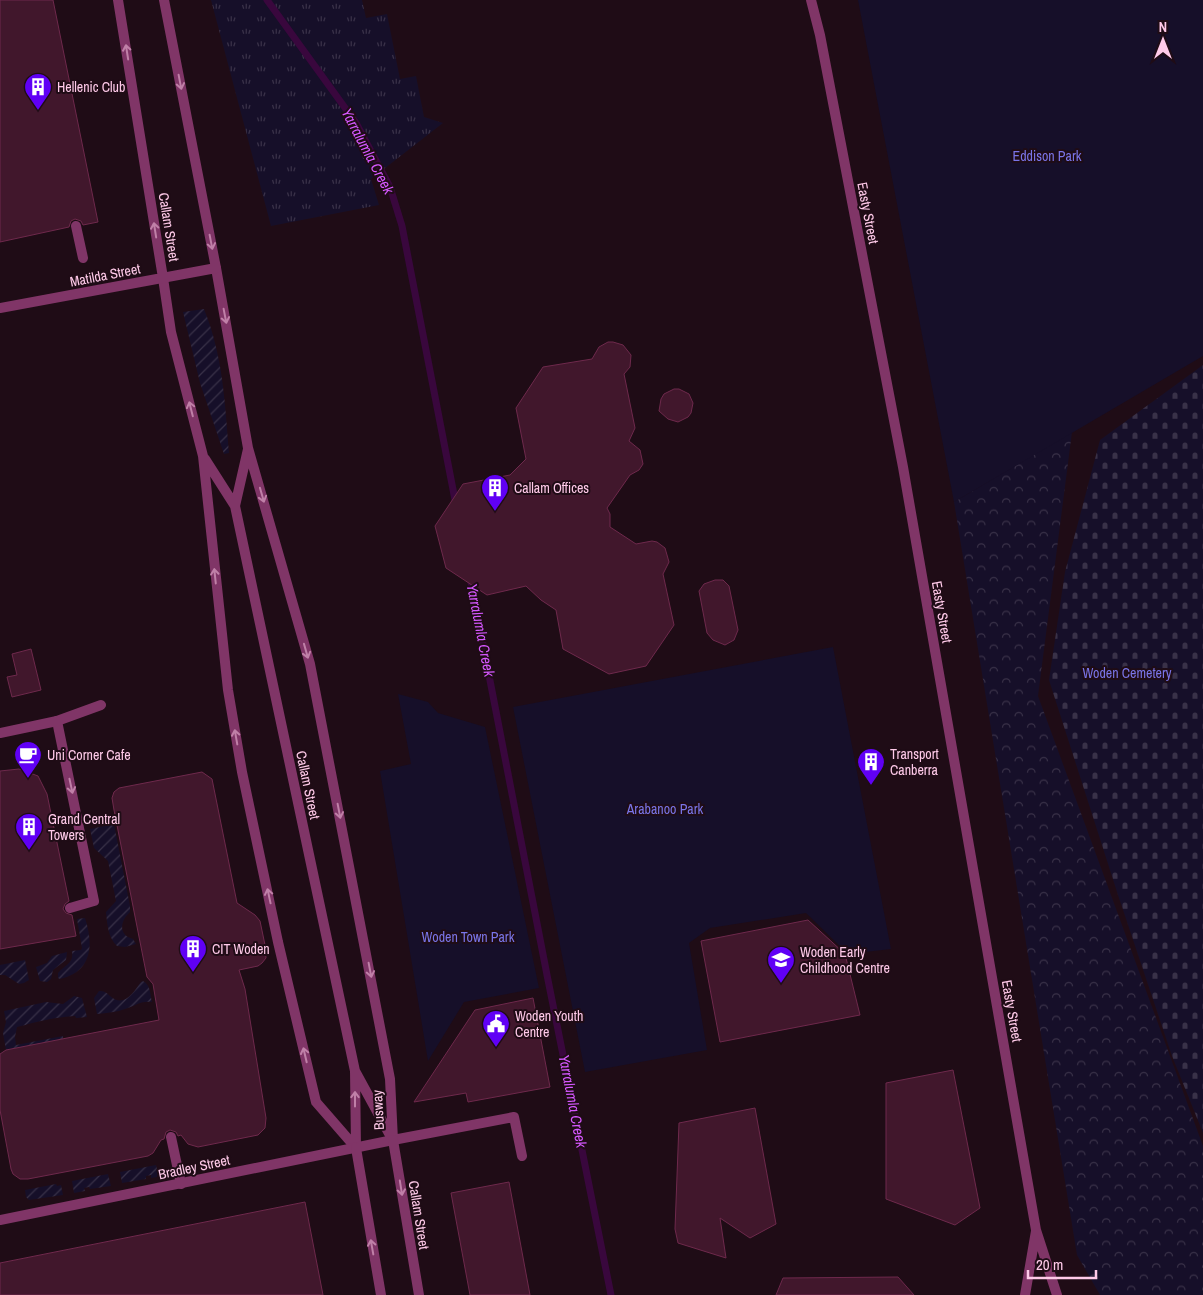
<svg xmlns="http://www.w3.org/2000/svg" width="1203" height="1295" font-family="'Archivo Narrow',sans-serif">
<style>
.grass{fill:url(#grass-tufts)}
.forest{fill:url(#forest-crowns)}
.cemetery{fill:url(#cemetery-stones)}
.park{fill:#160f29}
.garden{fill:url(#garden-furrows)}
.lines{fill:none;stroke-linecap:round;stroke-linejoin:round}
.stream{stroke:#39073d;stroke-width:7}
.building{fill:#41172c;stroke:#6e294c}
.service{stroke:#803567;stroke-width:10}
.minor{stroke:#803567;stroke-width:10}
.tertiary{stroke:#803567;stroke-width:10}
.oneway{stroke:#c080a8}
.labels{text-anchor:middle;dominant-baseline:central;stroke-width:4;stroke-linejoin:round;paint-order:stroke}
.poi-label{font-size:14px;fill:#ffcae9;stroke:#1f0c16;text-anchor:start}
.park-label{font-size:14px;fill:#7a75e8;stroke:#1f0c16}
.street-label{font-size:14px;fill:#ffcae9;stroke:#1f0c16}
.water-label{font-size:15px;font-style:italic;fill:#d658ff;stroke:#1f0c16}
</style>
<defs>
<pattern id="grass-tufts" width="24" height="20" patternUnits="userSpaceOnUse" patternTransform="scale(1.25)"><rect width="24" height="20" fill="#160f29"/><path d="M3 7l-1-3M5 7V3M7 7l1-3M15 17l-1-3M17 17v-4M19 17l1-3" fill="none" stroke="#393148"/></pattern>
<pattern id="forest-crowns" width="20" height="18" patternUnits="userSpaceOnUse" patternTransform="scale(1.25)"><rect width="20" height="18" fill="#160f29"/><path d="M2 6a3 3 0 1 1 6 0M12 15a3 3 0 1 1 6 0" fill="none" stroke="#393148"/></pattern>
<pattern id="cemetery-stones" width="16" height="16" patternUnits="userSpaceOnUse" patternTransform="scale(1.25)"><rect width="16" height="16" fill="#160f29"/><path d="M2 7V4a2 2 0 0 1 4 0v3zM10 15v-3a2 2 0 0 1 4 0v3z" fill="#393148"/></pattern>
<pattern id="garden-furrows" width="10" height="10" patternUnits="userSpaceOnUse" patternTransform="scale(1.25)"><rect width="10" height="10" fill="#160f29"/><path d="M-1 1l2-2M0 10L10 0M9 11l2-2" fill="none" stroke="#393148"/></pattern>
</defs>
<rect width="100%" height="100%" fill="#1f0c16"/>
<path class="grass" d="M211 0H362L366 18 387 14 400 79 416 76 424 117 443 123 371 179 379 205 271 226Z"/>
<path class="forest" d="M1072 432 1038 696 1203 1146V1295H1100L1077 1255 954 502Z"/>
<path class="cemetery" d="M1203 365V1133L1172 1056 1118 895 1049 680 1065 572 1100 440Z"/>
<path class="park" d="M858 0H1203V356L954 502Z
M833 647 891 949 848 954 806 913 710 928 689 943 707 1050 585 1072 513 707Z
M398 694 428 702 438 713 485 727 539 988 464 1002 428 1061 380 771 411 764Z"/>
<path class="garden" d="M204 309C223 356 225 402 229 453L224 454 200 383 183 312Z
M114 824 130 906V912C120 921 118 935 133 939L136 944 125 947 117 946C108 938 107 923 106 912L116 901 108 861 94 848 90 829Z
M85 918C94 945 92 972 60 979L58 978V973C64 965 74 964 72 951L81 950 82 948 77 919Z
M67 952 66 960 53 970 51 979 47 982 40 981 36 967 47 963 52 956Z
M25 960 29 980 24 983 19 984 5 975H0V965Z
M143 981C151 985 150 995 152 1002 138 1001 137 1006 125 1009 117 1012 107 1013 97 1014L94 998 99 991C104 991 106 992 110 996 124 1008 133 993 141 982Z
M74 996 82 998 87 1017 76 1018 75 1016C56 1017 36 1022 17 1027L15 1037 16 1045 63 1036V1039L6 1050 3 1033 6 1022 4 1011 46 1002 63 1004Z
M156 1165 158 1172 157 1177 151 1178V1175L146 1176V1179L122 1183 120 1172Z
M108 1174 111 1186 90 1189 89 1187 84 1188 85 1191 74 1193 72 1181Z
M56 1184 57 1186 61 1185 63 1195 29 1200 26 1197 25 1190Z"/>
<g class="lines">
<path class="stream" d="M267 0 356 123 390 187 402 226 456 505
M470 577 547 975 611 1295"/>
</g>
<path class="building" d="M0 0H53L98 222 83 225 81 221 75 219 71 221 69 227 0 242Z
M608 342H613L623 345 631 355 630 367 624 374 635 428 629 441 640 450 643 464 639 470 630 475 607 508 610 514V527L636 544 652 541 657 542 665 548 669 562 663 574 674 625 646 666 609 674 563 649 556 610 541 600 526 586 487 595 446 568 435 526 463 484 510 475 526 459 516 408 543 367 592 359 599 347Z
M674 389H679L689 394 693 403 691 413 688 417 678 422 668 419 659 411 661 399 664 394Z
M715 580H723L729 586 738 630 734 640 725 645 713 640 707 633 699 591 704 584Z
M31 649 41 690 12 697 7 677 17 675 12 654Z
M19 769 38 776 47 794 69 901 65 904 63 909 66 913 72 915 76 936 0 949V771Z
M202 772 212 779 237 903 255 915 260 921 265 945 266 958 262 963 258 966 239 970 245 989 266 1118 265 1128 258 1135 198 1147 188 1144 181 1135 178 1136 176 1132 170 1130 166 1132 164 1139 161 1140 153 1153 148 1156 28 1179H20L13 1174 11 1169 0 1110V1054L6 1050 159 1020 153 984 147 977 143 957 114 810 112 798 114 792 119 788Z
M808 920 845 954 860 1015 720 1042 701 941Z
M533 998 550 1087 468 1102 466 1093 414 1102 475 1010Z
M953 1070 980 1208 955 1225 886 1199V1083Z
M755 1108 776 1224 750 1238 720 1218 726 1258 678 1243 675 1229 679 1123Z
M509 1182 530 1295H470L451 1193Z
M305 1202 323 1295H0V1263Z
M898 1277 914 1295H776L783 1278Z"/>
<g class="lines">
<path class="service" d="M76 226 83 258
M216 268 248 448 310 664 390 1079 393 1140
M163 278 171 332 203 456 228 690 242 772 278 942 316 1102 356 1148
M205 459 235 506 248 449
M235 506 355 1071
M57 721 94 901 70 908
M171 1137 181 1184
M393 1140 514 1117 522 1156
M356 1148 355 1071 391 1137"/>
<path class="minor" d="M118 0 163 278
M811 0 820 35 903 467 1036 1230 1057 1295
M0 308 216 268 164 0
M0 733 57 721 101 705
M0 1220 393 1140
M1025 1295 1036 1231"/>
<path class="tertiary" d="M393 1140 419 1295
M356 1148 381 1295"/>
</g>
<defs><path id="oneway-shaft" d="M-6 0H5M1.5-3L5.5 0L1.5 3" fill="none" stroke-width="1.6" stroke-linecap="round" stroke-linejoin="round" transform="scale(1.25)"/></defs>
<g class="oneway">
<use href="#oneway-shaft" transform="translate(127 52) rotate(-99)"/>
<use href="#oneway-shaft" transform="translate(180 82) rotate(79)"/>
<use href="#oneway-shaft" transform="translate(155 230) rotate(-99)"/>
<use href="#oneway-shaft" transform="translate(211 242) rotate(79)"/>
<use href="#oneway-shaft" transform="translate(225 316) rotate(79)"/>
<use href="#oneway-shaft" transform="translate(191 409) rotate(-104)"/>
<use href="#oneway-shaft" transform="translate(262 495) rotate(74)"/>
<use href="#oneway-shaft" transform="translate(215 576) rotate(-96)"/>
<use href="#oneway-shaft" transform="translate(306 651) rotate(74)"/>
<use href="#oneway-shaft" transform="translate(236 737) rotate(-100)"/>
<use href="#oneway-shaft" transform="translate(71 786) rotate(78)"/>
<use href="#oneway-shaft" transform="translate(339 811) rotate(79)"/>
<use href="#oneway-shaft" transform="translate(269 896) rotate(-102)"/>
<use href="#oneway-shaft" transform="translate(370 970) rotate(79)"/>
<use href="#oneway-shaft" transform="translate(305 1055) rotate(-103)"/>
<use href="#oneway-shaft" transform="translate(355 1099) rotate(-90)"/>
<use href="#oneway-shaft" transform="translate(401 1188) rotate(81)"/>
<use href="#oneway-shaft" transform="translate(372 1247) rotate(-100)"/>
</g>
<defs>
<symbol id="building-pin" viewBox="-11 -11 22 30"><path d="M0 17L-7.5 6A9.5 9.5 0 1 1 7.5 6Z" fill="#6000f5" stroke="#1f0c16"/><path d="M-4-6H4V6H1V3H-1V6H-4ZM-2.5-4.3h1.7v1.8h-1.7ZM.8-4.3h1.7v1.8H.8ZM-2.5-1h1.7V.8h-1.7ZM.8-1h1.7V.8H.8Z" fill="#fff"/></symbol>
<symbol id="cafe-pin" viewBox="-11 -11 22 30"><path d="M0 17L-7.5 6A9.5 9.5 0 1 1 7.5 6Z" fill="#6000f5" stroke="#1f0c16"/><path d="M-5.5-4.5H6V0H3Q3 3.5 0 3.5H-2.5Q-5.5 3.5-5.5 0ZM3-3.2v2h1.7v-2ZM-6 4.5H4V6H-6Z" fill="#fff"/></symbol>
<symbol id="school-pin" viewBox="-11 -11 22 30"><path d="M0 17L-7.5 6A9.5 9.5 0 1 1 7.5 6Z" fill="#6000f5" stroke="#1f0c16"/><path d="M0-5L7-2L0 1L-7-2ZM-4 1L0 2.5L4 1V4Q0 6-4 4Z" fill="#fff"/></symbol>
<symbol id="civic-pin" viewBox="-11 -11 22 30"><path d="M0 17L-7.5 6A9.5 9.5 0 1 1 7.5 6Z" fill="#6000f5" stroke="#1f0c16"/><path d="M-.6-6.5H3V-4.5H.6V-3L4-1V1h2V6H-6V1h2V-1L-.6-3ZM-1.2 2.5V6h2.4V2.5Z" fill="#fff"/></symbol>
</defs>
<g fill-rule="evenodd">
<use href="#building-pin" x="22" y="71" width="32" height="43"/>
<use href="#building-pin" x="479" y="472" width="32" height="43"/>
<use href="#cafe-pin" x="12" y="739" width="32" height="43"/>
<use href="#building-pin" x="855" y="746" width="32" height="43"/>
<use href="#building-pin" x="13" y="811" width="32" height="43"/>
<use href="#building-pin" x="177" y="933" width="32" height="43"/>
<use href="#school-pin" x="765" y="944" width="32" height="43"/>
<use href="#civic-pin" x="480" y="1008" width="32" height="43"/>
</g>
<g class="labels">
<g class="poi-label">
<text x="57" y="87">Hellenic Club</text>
<text x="514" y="488">Callam Offices</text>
<text x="890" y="754">Transport<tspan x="890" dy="16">Canberra</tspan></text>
<text x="47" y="755">Uni Corner Cafe</text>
<text x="48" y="819">Grand Central<tspan x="48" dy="16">Towers</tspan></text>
<text x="212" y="949">CIT Woden</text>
<text x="800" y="952">Woden Early<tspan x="800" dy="16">Childhood Centre</tspan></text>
<text x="515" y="1016">Woden Youth<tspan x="515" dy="16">Centre</tspan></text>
</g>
<g class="park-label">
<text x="1047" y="156">Eddison Park</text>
<text x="1127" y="673">Woden Cemetery</text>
<text x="665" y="809">Arabanoo Park</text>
<text x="468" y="937">Woden Town Park</text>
</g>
<g class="street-label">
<text transform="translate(868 213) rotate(79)">Easty Street</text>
<text transform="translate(169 227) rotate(81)">Callam Street</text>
<text transform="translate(105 275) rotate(-11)">Matilda Street</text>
<text transform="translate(942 612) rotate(80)">Easty Street</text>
<text transform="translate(308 785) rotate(78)">Callam Street</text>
<text transform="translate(1012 1011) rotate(80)">Easty Street</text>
<text transform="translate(378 1110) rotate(-93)">Busway</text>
<text transform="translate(194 1167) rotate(-12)">Bradley Street</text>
<text transform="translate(419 1215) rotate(81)">Callam Street</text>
</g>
<g class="water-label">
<text transform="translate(368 151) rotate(62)">Yarralumla Creek</text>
<text transform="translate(481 630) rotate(79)">Yarralumla Creek</text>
<text transform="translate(573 1101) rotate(79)">Yarralumla Creek</text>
</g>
</g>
<g transform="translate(1163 40)" stroke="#1f0c16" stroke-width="4" paint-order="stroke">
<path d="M0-4L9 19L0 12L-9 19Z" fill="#ffcae9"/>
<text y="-8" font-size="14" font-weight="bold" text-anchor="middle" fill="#ffcae9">N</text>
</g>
<path d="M1028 1270v8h68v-8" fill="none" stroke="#ffcae9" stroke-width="2.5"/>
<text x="1036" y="1270" font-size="15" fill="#ffcae9" stroke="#1f0c16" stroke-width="4" paint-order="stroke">20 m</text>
</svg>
